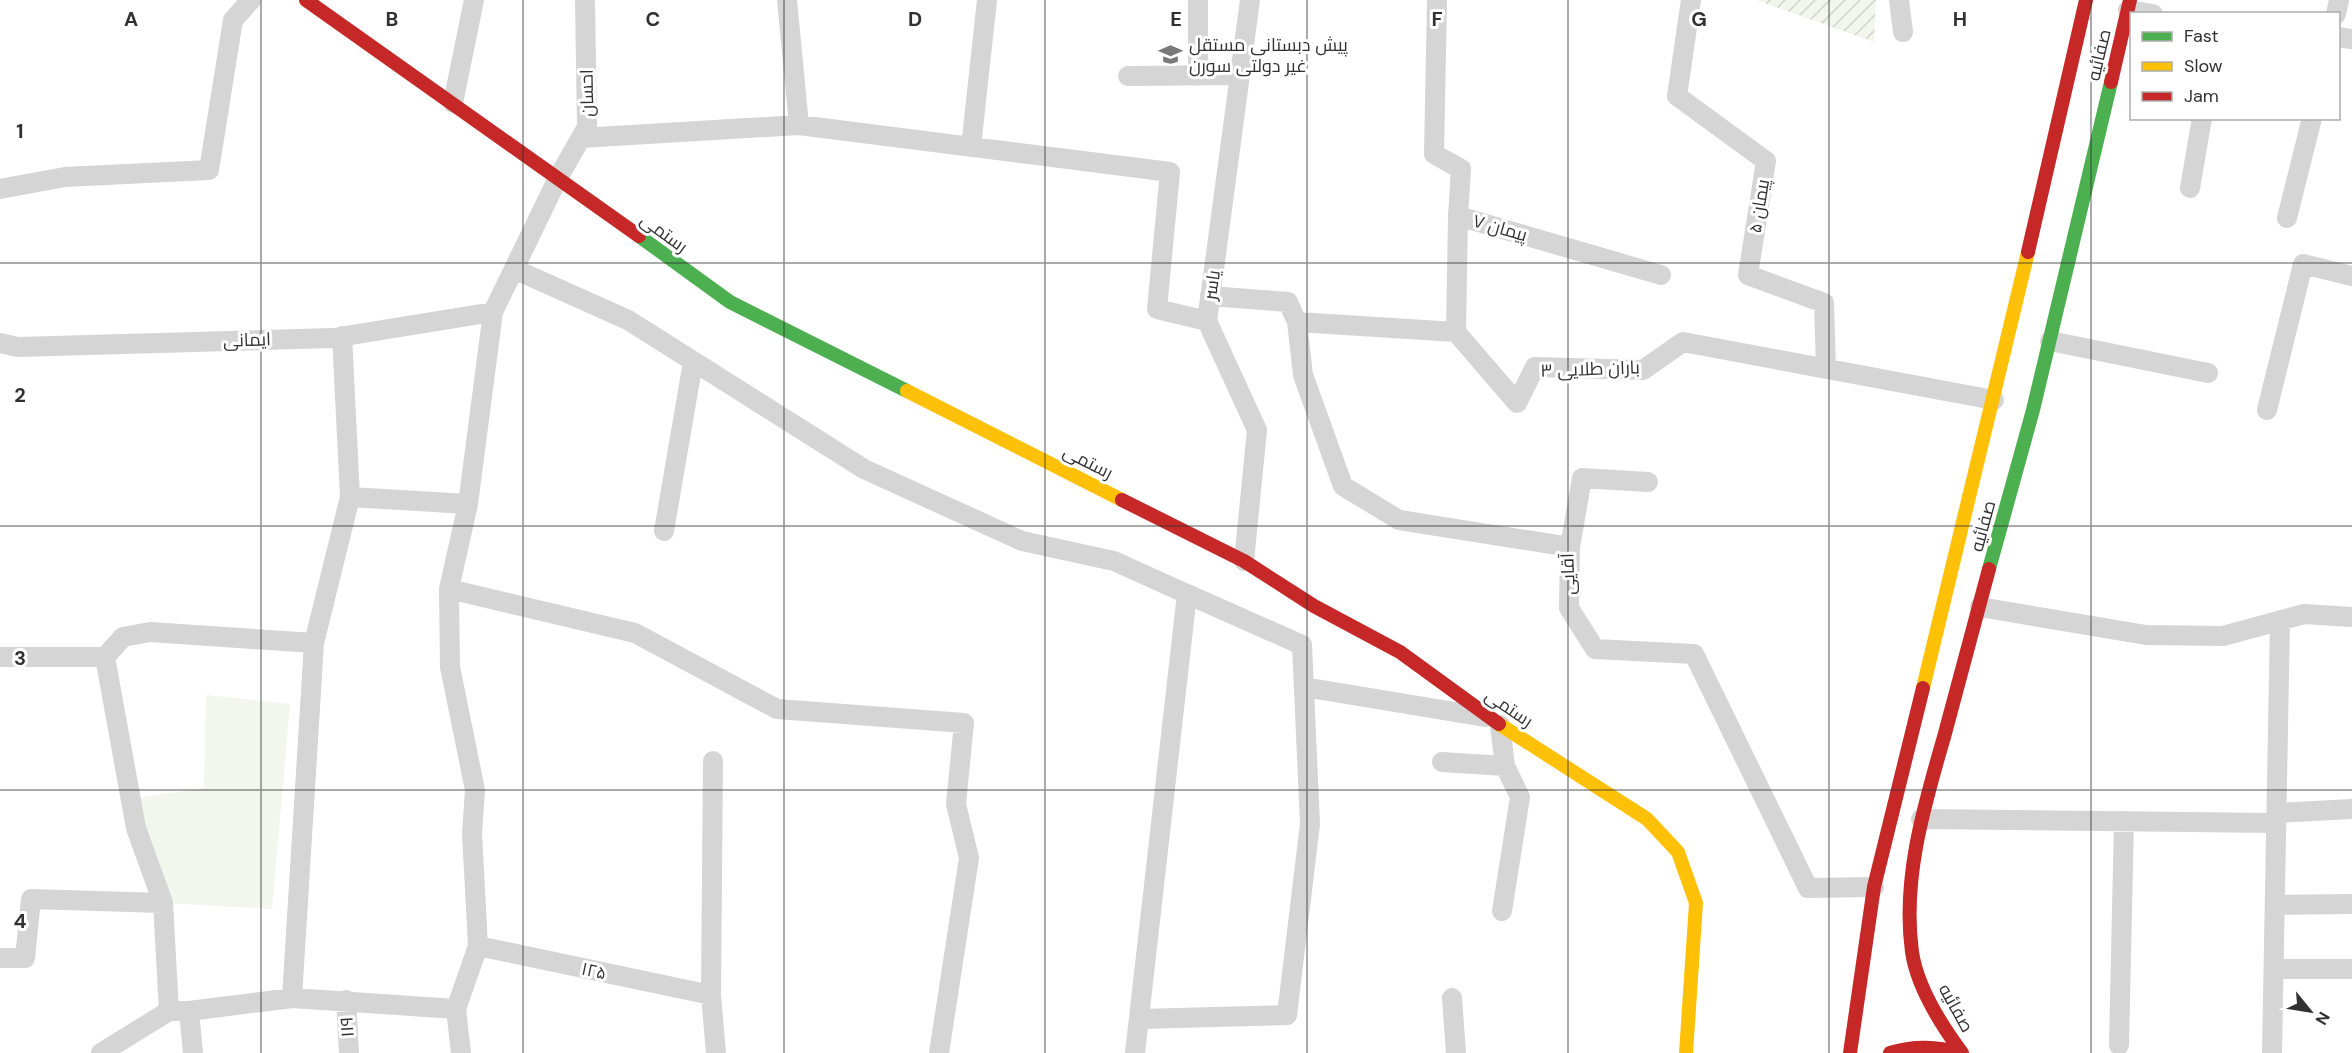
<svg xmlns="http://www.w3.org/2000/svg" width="2352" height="1053" font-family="'DM Sans',Cairo,sans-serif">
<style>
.park{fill:#f2f6ed}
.garden{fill:url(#garden-furrows)}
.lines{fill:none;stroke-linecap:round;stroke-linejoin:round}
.street{stroke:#d5d5d5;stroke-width:20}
.fast{stroke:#4caf50;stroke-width:14}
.slow{stroke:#ffc107;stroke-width:14}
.jam{stroke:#c62828;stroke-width:14}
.grid{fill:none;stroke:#313131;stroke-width:1.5;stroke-opacity:0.55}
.labels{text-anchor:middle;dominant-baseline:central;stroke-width:6;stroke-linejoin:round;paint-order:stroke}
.poi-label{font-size:18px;fill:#313131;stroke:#fff;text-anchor:start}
.street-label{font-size:18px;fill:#313131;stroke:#fff}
.grid-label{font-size:20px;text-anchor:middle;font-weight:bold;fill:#313131;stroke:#fff;stroke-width:6;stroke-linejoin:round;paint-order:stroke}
</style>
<defs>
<pattern id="garden-furrows" width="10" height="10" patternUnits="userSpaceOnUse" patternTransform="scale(1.5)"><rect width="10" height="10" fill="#f2f6ed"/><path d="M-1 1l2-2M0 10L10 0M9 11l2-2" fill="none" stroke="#d0d3cc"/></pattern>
</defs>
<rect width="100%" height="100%" fill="#fff"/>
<path class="park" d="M206 695 290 704 272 909 163 903 131 799 204 788Z"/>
<path class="garden" d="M1756 0H1876L1874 42Z"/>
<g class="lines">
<path class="street" d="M1198 0V76
M1437 0 1434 154 1461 169 1458 216 1661 275
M1691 0 1677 96 1766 161 1748 275 1824 303 1826 368
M1899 0 1903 32
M2128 10 2153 14
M2336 14 2339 0
M2338 37 2352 39
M1128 76 1240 75
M453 103 474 0
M799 125 1170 172 1157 309 1207 321
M581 138 799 125 787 0
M971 147 987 0
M2190 188 2202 118
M0 189 65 177 209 170 233 20 251 0
M2287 218 2312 118
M514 269 628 320 864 469 1022 541 1114 561 1187 594 1135 1053
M1210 296 1288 302 1297 322 1303 375 1343 486 1399 520 1570 547 1569 608 1595 649 1694 654 1808 888 1874 887
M1297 322 1456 332 1517 403 1535 367 1643 370 1683 342 1994 400
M1456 332 1458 216
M2050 341 2208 373
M0 343 18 347 333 338 493 312
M2267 410 2303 264 2352 276
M350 497 468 504
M664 531 693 362
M1570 547 1582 478 1648 482
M1244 561 1257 430 1207 321 1250 0
M449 589 635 633 777 709 964 723 956 804 969 858 939 1053
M1980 607 2146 635 2223 636 2304 614 2352 617
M314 643 350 497 342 336
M0 657H105
M1304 687 1485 717
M1442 762 1505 766 1500 725
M2277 813 2352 809
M1921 819 2276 823
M2275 905 2352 904
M1502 911 1520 797 1505 766
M478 946 711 995 716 1053
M0 958H25L31 899 163 903
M2274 969H2352
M711 995 713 761
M292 998 314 643 150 632 123 637 105 657 136 828 163 903 169 1011H189L292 998 456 1009 478 946 472 833 475 790 450 667 449 589 468 504 493 312 558 178 587 127 585 0
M1452 998 1456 1053
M346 1000 349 1053
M456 1009 461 1053
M189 1011 193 1053
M1139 1019 1287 1015 1310 824 1302 645 1187 594
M2119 1045 2124 821
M101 1053 169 1011
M2272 1053 2280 620"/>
<path class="fast" d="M639 236 730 302 907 391
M1989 569 2033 410 2111 82"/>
<path class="slow" d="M907 391 1122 500
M1923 688 2028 252
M1499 724 1647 819 1678 852 1696 903 1686 1053"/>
<path class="jam" d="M306 0 639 236
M2111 82 2130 0
M2028 252 2086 0
M1122 500 1244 561 1314 606 1400 652 1499 724
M1850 1053 1874 887 1923 688
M1890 1053C1915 1045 1937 1047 1962 1053
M1962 1053C1942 1026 1917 986 1912 952 1902 879 1924 806 1944 737 1959 681 1974 625 1989 569"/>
</g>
<path class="grid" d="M261 0V1053M523 0V1053M784 0V1053M1045 0V1053M1307 0V1053M1568 0V1053M1829 0V1053M2091 0V1053M0 263H2352M0 526H2352M0 790H2352"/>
<defs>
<symbol id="school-bare" viewBox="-9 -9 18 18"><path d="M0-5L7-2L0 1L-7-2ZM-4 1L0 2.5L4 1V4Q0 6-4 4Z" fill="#797979" stroke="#fff" stroke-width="2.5" paint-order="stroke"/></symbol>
</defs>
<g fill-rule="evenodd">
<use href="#school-bare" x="1154" y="38" width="33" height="33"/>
</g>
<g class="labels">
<g class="poi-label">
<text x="1189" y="45">پیش دبستانی مستقل<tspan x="1189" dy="21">غیر دولتی سورن</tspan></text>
</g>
<g class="street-label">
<text transform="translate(2099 55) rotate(-77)">صفائیه</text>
<text transform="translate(587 93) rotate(-91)">احسان</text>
<text transform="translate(1759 206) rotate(-81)">پیمان ۵</text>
<text transform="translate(1500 228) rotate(16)">پیمان ۷</text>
<text transform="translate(664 233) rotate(36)">رستمی</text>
<text transform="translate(1212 285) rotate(-82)">یاسر</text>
<text transform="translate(247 340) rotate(-2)">ایمانی</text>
<text transform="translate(1590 369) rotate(-2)">باران طلایی ۳</text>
<text transform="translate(1088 462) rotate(27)">رستمی</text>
<text transform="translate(1983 526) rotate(-75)">صفائیه</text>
<text transform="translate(1568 574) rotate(-92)">آقایی</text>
<text transform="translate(1509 708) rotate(34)">رستمی</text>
<text transform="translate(594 971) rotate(12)">۱۲۵</text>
<text transform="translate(1956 1008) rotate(61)">صفائیه</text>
<text transform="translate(347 1027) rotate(-94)">۱۱۹</text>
</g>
</g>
<g class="grid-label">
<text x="131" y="26">A</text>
<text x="392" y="26">B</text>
<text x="653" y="26">C</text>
<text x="915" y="26">D</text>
<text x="1176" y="26">E</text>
<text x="1437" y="26">F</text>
<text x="1699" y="26">G</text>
<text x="1960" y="26">H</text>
<text x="20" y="138">1</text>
<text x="20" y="402">2</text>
<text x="20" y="665">3</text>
<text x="20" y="928">4</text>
</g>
<rect x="2130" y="12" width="210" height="108" fill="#ffffff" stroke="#adadad" stroke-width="1.5"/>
<rect x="2142" y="32" width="30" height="9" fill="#4caf50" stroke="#adadad" stroke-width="1.5"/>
<text x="2184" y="42" font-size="18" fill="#313131">Fast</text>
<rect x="2142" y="62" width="30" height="9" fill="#ffc107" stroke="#adadad" stroke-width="1.5"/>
<text x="2184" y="72" font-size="18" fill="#313131">Slow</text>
<rect x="2142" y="92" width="30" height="9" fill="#c62828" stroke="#adadad" stroke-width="1.5"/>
<text x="2184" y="102" font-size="18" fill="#313131">Jam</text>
<g transform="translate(2310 1011) rotate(120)" stroke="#ffffff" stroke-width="4.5" paint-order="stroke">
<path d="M0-4.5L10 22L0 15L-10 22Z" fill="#313131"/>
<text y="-9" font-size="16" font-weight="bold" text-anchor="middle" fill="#313131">N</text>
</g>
</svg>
